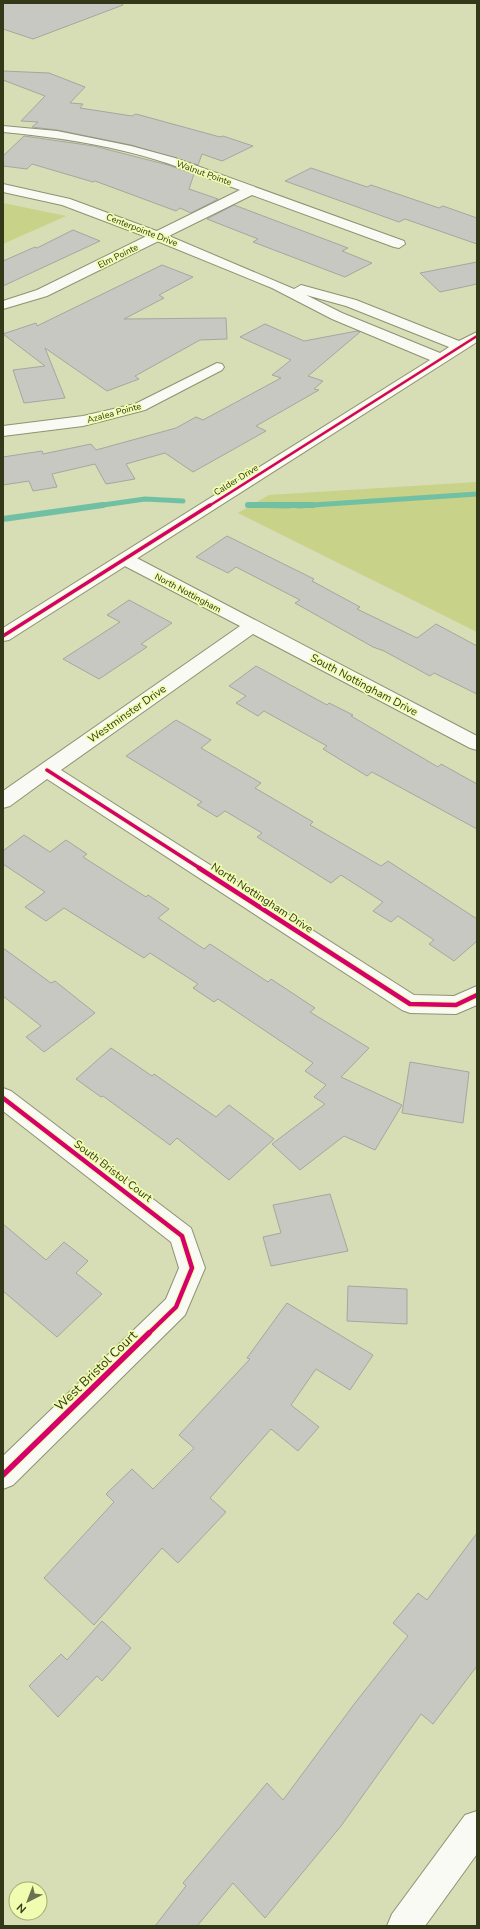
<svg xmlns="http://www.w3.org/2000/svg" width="480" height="1929" font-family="'Nunito Sans',sans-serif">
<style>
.green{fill:#c8d288}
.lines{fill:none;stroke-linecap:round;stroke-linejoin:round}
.stream-far1{stroke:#72c0a4;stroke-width:5}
.stream{stroke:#72c0a4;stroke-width:6}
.building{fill:#c8c8c2;stroke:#a7a6a0}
.minor-casing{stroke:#8e9272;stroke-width:2}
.tertiary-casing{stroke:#8e9272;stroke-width:2}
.minor{fill:#f9faf4;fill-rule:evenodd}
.tertiary{fill:#f9faf4;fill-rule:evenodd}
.cycleway-far3-casing{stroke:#f0fcb0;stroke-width:4}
.cycleway-far2-casing{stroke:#f0fcb0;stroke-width:5.5}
.cycleway-far1-casing{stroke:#f0fcb0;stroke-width:7}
.cycleway-casing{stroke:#f0fcb0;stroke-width:8}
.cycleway-far3{stroke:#d6006c;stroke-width:2.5}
.cycleway-far2{stroke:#d6006c;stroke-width:3.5}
.cycleway-far1{stroke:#d6006c;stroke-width:4.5}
.cycleway{stroke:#d6006c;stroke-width:5.5}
.labels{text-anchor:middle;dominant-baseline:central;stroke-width:3.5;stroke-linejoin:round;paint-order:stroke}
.far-street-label{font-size:9px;fill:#333819;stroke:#f0fcb0}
.street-label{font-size:11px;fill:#333819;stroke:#f0fcb0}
.near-street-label{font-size:13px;fill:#333819;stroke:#f0fcb0}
</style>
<rect width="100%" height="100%" fill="#d7ddb5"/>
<path class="green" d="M3 203 66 216 3 244Z
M477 482V632L238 513 269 495Z"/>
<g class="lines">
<path class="stream-far1" d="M248 505 289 506
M96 506 145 499 183 501
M298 506 477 494"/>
<path class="stream" d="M248 505H313
M3 519 103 505"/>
</g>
<path class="building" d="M3 3H122L123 5 33 39 3 29Z
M3 71 49 73 85 87 70 103 83 104 80 108 132 116 136 114 220 137 223 136 253 146 222 161 202 154 198 165 131 145 57 130 32 127 38 122 21 121 45 96 3 80Z
M24 136 94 146 168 165 194 174 189 189 218 199 191 213 180 208 176 211 95 181 93 182 32 164 27 169 3 166V156Z
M311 168 367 187 371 185 439 208 443 206 477 218V244L405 219 399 222 285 181Z
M234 205 348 248 342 251 372 263 345 277 253 242 258 239 207 219Z
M73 230 100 241 3 286V261L35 247 37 248Z
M477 262V284L440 292 420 273Z
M162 265 193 277 159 295 164 298 124 319 226 318 227 339 200 340 135 376 139 379 107 391 45 348 65 398 24 403 13 370 45 366 3 334 36 323 37 326Z
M265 324 304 341 357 331 360 332 308 376 323 381 314 389 319 390 256 426 266 431 193 472 165 453 126 464 135 479 106 484 95 464 52 474 57 487 33 491 29 481 3 485V457L42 451 43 454 91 444 96 450 176 428 196 417 203 420 281 378 272 375 291 360 240 337Z
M227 536 314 579 312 581 360 607 357 609 417 638 436 624 477 646V694L434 673 430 676 384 651 373 647 295 603 300 600 236 567 228 573 196 557Z
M129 600 172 623 141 644 147 647 99 679 63 659 120 622 107 615Z
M256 666 327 705 329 703 353 715 351 716 438 767 441 764 477 784V829L372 772 367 776 323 749 327 746 264 711 258 716 236 703 246 696 229 686Z
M176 720 211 740 201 748 261 783 255 788 313 822 310 825 381 866 388 861 477 919V941L454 961 429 944 434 940 398 916 391 922 373 911 383 902 341 875 331 883 257 837 262 833 225 811 217 817 197 805 202 802 126 756Z
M24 835 50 852 66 840 87 854 83 857 146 897 148 895 169 909 158 918 204 949 210 944 268 982 271 979 315 1008 310 1012 369 1048 341 1077 402 1105 375 1150 344 1136 300 1170 272 1144 325 1104 314 1097 326 1085 305 1071 313 1063 218 999 214 1002 193 988 198 984 150 953 144 958 64 908 46 921 25 907 45 892 3 864V851Z
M3 948 51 983 55 981 95 1013 44 1052 26 1037 41 1026 3 996Z
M111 1048 152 1076 154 1074 216 1117 229 1105 274 1139 229 1180 177 1138 170 1145 103 1096 101 1097 76 1079Z
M410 1062 469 1072 463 1123 402 1113Z
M330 1194 348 1251 271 1266 263 1237 281 1233 273 1205Z
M3 1224 46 1260 64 1242 88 1261 76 1273 102 1294 57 1337 3 1291Z
M348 1286 407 1289V1324L347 1321Z
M287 1303 373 1355 350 1390 316 1369 291 1405 319 1427 298 1451 271 1429 210 1498 226 1512 178 1563 162 1548 94 1625 44 1578 114 1502 106 1494 132 1469 153 1489 194 1448 179 1435 250 1359 247 1358Z
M477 1533V1666L433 1724 421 1714 341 1826 265 1918 233 1883 197 1926H155L186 1886 183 1883 267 1783 283 1800 355 1703 408 1636 393 1623 418 1593 427 1600Z
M102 1621 131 1648 102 1681 97 1676 58 1717 29 1686 61 1654 67 1660Z"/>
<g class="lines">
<defs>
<path id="minor" d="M3 126 57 131 131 146 175 158 404 241 405 244 399 248 394 247 252 195 47 296 3 309V301L37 290 240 190C202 176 164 160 124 151 84 141 44 136 3 132Z
M217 363 222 364 224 367 222 370 145 410 83 426 3 436V426L83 416 135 404Z
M125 554 131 555 477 736V750L470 748 253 634 61 770 414 995 454 996 477 986V1005L456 1014 410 1013 402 1010 47 779 10 806 3 808V791L240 626 119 563 117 559 119 555Z
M3 1088 11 1091 191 1228 205 1268 185 1315 13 1485 3 1489V1456L166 1299 179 1268 171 1242 3 1111Z
M477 1811V1854L425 1926H387L392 1914 465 1815Z"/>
<path id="tertiary" d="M3 184 70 199 162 233 294 289 301 285 356 300 459 341 477 332V342L9 640 3 641V628L430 360 332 319 272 288 152 239 62 205 3 192ZM306 295 346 306 449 347 440 353 342 313Z"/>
</defs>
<use href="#minor" class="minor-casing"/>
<use href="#tertiary" class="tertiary-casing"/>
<use href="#minor" class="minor"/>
<use href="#tertiary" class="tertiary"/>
<defs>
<path id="cycleway-far3" d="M209 506 477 336"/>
<path id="cycleway-far2" d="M3 636 210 505
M47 770 201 869"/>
<path id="cycleway-far1" d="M199 868 410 1004 456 1005 477 995
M3 1098 182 1236 192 1268 176 1307 148 1334"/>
<path id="cycleway" d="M3 1475 149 1333"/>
</defs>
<use href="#cycleway-far3" class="cycleway-far3-casing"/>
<use href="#cycleway-far2" class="cycleway-far2-casing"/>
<use href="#cycleway-far1" class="cycleway-far1-casing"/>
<use href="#cycleway" class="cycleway-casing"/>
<use href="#cycleway-far3" class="cycleway-far3"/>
<use href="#cycleway-far2" class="cycleway-far2"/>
<use href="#cycleway-far1" class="cycleway-far1"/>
<use href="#cycleway" class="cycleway"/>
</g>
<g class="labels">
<g class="far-street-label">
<text transform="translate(204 173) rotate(20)">Walnut Pointe</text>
<text transform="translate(142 230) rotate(21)">Centerpointe Drive</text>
<text transform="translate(118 256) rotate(-26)">Elm Pointe</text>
<text transform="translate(114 413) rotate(-15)">Azalea Pointe</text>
<text transform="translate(236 480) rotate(-32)">Calder Drive</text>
<text transform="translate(188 593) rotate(28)">North Nottingham</text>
</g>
<g class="street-label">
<text transform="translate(364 685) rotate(28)">South Nottingham Drive</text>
<text transform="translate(127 714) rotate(-35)">Westminster Drive</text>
<text transform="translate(262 898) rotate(33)">North Nottingham Drive</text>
<text transform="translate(113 1171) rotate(37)">South Bristol Court</text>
</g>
<g class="near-street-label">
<text transform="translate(96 1371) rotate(-44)">West Bristol Court</text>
</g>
</g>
<rect width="480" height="1929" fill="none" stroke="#333819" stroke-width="8"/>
<g transform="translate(28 1901) rotate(222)"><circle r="19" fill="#f0fcb0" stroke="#a4ae74"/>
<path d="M0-3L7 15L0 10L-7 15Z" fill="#6c7250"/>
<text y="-6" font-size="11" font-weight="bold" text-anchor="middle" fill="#333819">N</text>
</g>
</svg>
